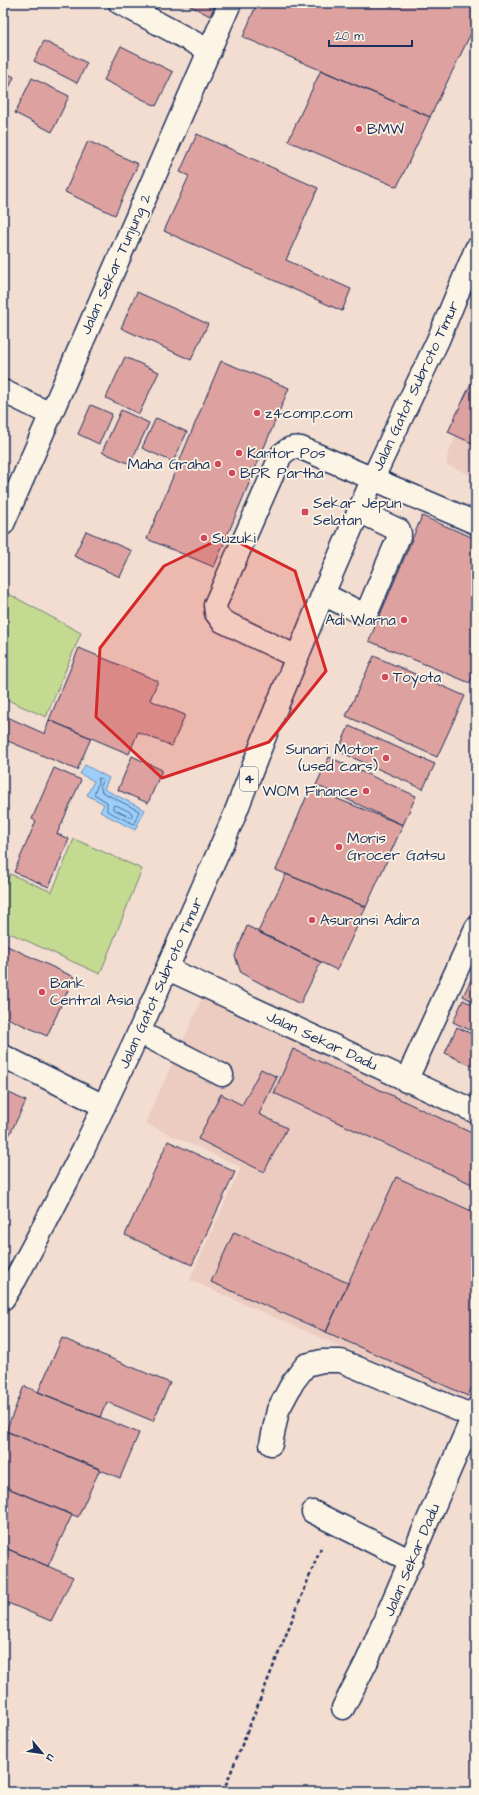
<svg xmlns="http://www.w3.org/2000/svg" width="479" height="1795" font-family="'Architects Daughter',sans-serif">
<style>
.built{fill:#eccbc1}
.green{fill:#c4da90;stroke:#708477}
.water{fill:#9bcff9;stroke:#688fbb}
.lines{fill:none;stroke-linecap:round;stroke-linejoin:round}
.shore{stroke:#4e6f9c;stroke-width:1}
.building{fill:#dda29f;stroke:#1b2f5e}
.minor-casing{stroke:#1b2f5e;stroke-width:25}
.highway-casing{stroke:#1b2f5e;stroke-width:25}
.path{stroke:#1b2f5e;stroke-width:2.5;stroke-dasharray:4 3;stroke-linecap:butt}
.minor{stroke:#fcf5e5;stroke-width:22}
.highway{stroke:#fcf5e5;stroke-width:22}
.marked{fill:#d62828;fill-opacity:0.2;stroke:#d62828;stroke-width:3;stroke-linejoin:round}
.poi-dot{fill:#d1495b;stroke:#fcf5e5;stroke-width:1.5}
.labels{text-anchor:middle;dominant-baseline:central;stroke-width:3.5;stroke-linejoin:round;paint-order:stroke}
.shield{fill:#fcf5e5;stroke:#5e6a86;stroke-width:1}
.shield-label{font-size:14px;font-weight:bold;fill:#1b2f5e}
.poi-label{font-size:15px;fill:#1b2f5e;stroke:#fcf5e5;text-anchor:start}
.street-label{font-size:15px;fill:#1b2f5e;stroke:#fcf5e5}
</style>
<rect width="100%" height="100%" fill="#f3dcd0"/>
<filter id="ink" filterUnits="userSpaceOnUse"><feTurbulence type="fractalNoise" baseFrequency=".025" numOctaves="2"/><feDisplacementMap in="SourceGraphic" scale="8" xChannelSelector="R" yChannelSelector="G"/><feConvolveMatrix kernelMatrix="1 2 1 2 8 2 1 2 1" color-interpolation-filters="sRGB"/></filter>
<g filter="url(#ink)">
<path class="built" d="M476 392V477L447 465V456Z
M203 997 476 1122V1397L473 1405 190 1280 241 1167 145 1123Z"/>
<path class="green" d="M7 593 81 633 46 717 3 698V602Z
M74 839 142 869 100 974 3 930V891L10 874 52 892Z"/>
<path class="water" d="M85 765 109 778 104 789 145 810 135 830 100 812 104 804 87 795 94 781 80 774Z"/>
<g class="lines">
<path class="shore" d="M100 778 103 780 100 785 102 792 139 811 134 824 107 811V802L94 794 98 784V779Z
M116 805 132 813V817H130L113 809V806Z"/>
</g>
<path class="building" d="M185 3H216L210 16Z
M257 3H462L476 9V23L430 117 243 37Z
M462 3H476V9Z
M44 41 87 63 77 83 34 61Z
M121 46 173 72 156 106 104 80Z
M321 70 430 117 397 187 288 141Z
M3 71 14 77 3 101Z
M32 78 69 96 52 132 15 113Z
M197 134 318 188 286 260 351 289 342 311 164 231 189 176 180 172Z
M88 141 138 164 115 215 65 192Z
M137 292 208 324 191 360 121 328Z
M125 357 159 372 139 414 106 398Z
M221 361 289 388 214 567 147 539Z
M476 373V445L448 432Z
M91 405 112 414 99 444 78 434Z
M121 410 149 423 130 464 102 452Z
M156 418 187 432 173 462 142 448Z
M422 516 476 539V668L470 683 369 641Z
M86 531 132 551 120 577 74 556Z
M79 648 158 681 150 700 185 715 172 746 138 732 129 754 49 720Z
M374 656 465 696 437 757 346 716Z
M3 715 45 734 49 720 91 738 77 770 3 739Z
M349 726 435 764 423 789 338 751Z
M132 756 162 770 148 803 118 790Z
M329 757 416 796 403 825 316 785Z
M54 768 81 780 57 834 69 839 49 887 14 872 36 821 32 819Z
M310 788 403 825 366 907 276 870Z
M286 874 366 907 337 970 258 932Z
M247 926 321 962 300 1004 241 973 235 956Z
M3 944 74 977 47 1036 3 1016Z
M476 970V1003L463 996Z
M463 1000 476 1006V1033L453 1022Z
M457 1027 476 1036V1068L445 1053Z
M293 1049 476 1135V1186L274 1093Z
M261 1069 277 1077 259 1114 287 1128 264 1172 198 1139 221 1094 242 1105Z
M3 1090 26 1101 3 1148Z
M168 1141 235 1172 192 1265 125 1235Z
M396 1177 476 1213V1377L468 1396 326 1332Z
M234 1232 348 1283 326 1332 211 1282Z
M62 1338 170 1383 153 1421 107 1402 100 1417 38 1392Z
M24 1386 139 1433 120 1478 6 1431Z
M3 1430 100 1469 78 1517 3 1486Z
M3 1486 72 1515 48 1566 3 1547Z
M3 1547 73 1577 51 1621 3 1601Z"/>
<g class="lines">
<defs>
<path id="minor" d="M120 3 210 51
M3 391 50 414
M3 524 230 3
M323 594 359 612H363L368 610 400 534 399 530 396 529 359 511
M297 657 222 621 216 613 215 605 281 455C288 449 292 446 301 448L476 523
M168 969 476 1112
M139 1032 222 1075
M3 1056 104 1106
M406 1081 476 928
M271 1444 278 1410 293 1382 306 1365 322 1361H341L473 1416
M313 1512 411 1561
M343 1708 367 1661 476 1409"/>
<path id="highway" d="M3 1299 15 1280 46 1222 83 1150 139 1032 233 819 270 723 323 594 373 478 438 340 476 249"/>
</defs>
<use href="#minor" class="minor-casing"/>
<use href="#highway" class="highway-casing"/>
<path class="path" d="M223 1792 322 1545"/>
<use href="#minor" class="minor"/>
<use href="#highway" class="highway"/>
</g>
</g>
<path class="marked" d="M226 536 295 571 326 671 269 742 162 778 96 717 100 648 164 566Z"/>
<g class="poi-dot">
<circle cx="359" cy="129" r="4"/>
<circle cx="257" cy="413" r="4"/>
<circle cx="239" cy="453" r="4"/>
<circle cx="218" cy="464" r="4"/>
<circle cx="232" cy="473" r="4"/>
<rect x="301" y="508" width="8" height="8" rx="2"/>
<circle cx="204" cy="538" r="4"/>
<circle cx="404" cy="620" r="4"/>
<circle cx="385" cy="677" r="4"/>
<circle cx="386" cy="758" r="4"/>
<circle cx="366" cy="791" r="4"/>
<circle cx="339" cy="847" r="4"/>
<circle cx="312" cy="920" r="4"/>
<circle cx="42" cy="992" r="4"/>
</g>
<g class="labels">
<rect class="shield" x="240" y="767" width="18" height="24" rx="3"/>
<g class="shield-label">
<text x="249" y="779">4</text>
</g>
<g class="poi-label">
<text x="367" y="129">BMW</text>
<text x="265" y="413">z4comp.com</text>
<text x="247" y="453">Kantor Pos</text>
<text x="210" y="464" text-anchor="end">Maha Graha</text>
<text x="240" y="473">BPR Partha</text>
<text x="313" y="503">Sekar Jepun<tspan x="313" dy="17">Selatan</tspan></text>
<text x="212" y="538">Suzuki</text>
<text x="396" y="620" text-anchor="end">Adi Warna</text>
<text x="393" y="677">Toyota</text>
<text x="378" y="749" text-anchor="end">Sunari Motor<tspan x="378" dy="17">(used cars)</tspan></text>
<text x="358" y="791" text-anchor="end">WOM Finance</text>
<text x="347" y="838">Moris<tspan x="347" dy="17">Grocer Gatsu</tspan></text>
<text x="320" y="920">Asuransi Adira</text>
<text x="50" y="983">Bank<tspan x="50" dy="17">Central Asia</tspan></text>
</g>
<g class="street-label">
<text transform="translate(116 264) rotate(-66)">Jalan Sekar Tunjung 2</text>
<text transform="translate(416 386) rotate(-65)">Jalan Gatot Subroto Timur</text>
<text transform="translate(161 983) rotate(-66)">Jalan Gatot Subroto Timur</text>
<text transform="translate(322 1041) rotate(25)">Jalan Sekar Dadu</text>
<text transform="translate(412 1560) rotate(-67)">Jalan Sekar Dadu</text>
</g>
</g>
<rect width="479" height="1795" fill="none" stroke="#fcf5e5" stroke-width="16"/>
<rect x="8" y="8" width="463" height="1779" fill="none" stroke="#1b2f5e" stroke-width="1.5" filter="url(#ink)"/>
<g transform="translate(42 1753) rotate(119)" stroke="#fcf5e5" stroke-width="3" paint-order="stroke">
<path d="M0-3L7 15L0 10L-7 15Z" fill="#1b2f5e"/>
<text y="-6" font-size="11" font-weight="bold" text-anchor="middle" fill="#1b2f5e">U</text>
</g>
<path d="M329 40v6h83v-6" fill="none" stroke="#1b2f5e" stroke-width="2"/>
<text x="335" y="40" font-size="12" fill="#1b2f5e" stroke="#fcf5e5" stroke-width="3" paint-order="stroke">20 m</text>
</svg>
